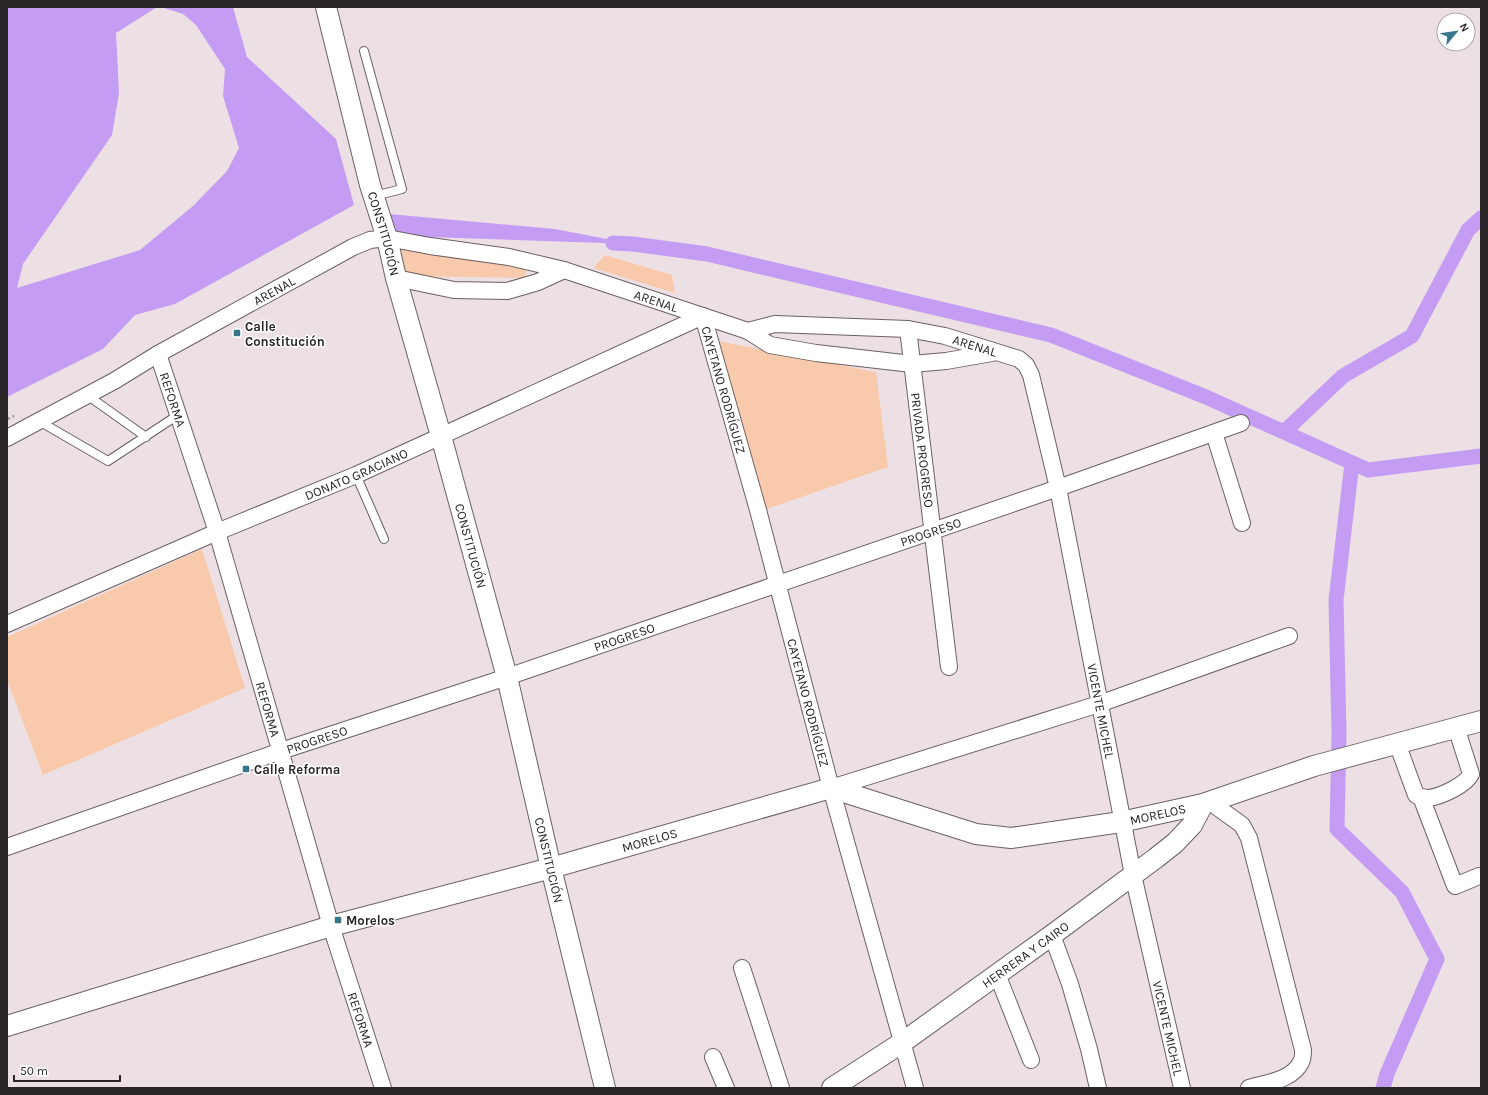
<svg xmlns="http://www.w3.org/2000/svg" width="1488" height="1095" font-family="Karla,sans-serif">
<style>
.green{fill:#f9c9ac}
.water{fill:#c49cf3}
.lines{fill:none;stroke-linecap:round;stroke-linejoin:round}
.canal{stroke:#c49cf3;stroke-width:15}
.service-casing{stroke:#6b6063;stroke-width:10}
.minor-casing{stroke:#6b6063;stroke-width:18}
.tertiary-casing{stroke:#6b6063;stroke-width:22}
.path{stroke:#9c9295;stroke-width:2.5;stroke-dasharray:3 3;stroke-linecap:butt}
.service{stroke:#fff;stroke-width:8}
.minor{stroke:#fff;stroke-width:16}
.tertiary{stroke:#fff;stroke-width:20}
.poi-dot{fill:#38768c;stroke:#fff;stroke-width:1.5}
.labels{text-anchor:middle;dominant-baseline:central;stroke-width:3;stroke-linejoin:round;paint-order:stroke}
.street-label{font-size:13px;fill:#292526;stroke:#fff}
.poi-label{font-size:13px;font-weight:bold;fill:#292526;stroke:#fff;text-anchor:start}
</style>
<rect width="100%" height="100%" fill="#ede0e4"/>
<path class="green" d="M401 249 526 265 525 278 406 276Z
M605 255 672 275 675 293 593 268Z
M718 341 876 372 888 467 764 510Z
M202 549 245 688 43 775 7 680V637Z"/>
<path class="water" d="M7 7H157L116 33 119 93 112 135 23 264 17 288 140 250 193 206 227 171 239 148 223 96 225 69 196 25 183 14 161 7H233L247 57 336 139 354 205 175 304 135 315 103 349 7 397Z
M389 214 555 229 633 244 397 236Z"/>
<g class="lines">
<path class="canal" d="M613 243 633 244 707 254 1051 335 1206 397 1368 470 1481 456
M1284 432 1343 376 1412 336 1468 230 1481 218
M1352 463 1336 600 1339 734 1337 829 1402 892 1437 959 1387 1074 1383 1088"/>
<defs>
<path id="service" d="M364 51 402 189 374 196
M87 395 146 437
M39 421 108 461 178 415
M356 475 384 539"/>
<g id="minor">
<path id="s1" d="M564 270 748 331 770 345 816 353 912 364 946 361 992 353"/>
<path id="s2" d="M908 329 949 667"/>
<path id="s3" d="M748 331 775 324 908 329 945 336 1019 359 1026 365 1031 375 1058 488 1133 875 1182 1088"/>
<path id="s4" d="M158 354 217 532 331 926 383 1088"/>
<path d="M1214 433 1242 523"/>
<path id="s5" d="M7 438 114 381 158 354 353 247 370 240 387 238 430 246 509 257 564 270 538 282 507 291 454 290 396 278"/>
<path id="s6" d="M7 624 217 532 356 475 703 316 758 510 831 788 915 1088"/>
<path d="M1397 743 1416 795C1420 797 1424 798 1428 798 1440 797 1466 785 1471 774L1456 727"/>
<path d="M831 788 1099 704 1289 636"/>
<path d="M1421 797 1455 886 1479 876"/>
<path d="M1210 802 1242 825 1249 838 1303 1050C1303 1054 1303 1059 1301 1062 1293 1080 1266 1083 1249 1088"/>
<path id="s7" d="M7 847 281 751 507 677 1058 488 1241 423"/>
<path d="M1052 935 1070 984 1089 1049 1098 1088"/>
<path d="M742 968 781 1088"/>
<path d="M997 974 1031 1060"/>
<path d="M713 1057 726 1088"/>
</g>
<g id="tertiary">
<path id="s8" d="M326 7 370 185 387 238 396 278 441 436 507 677 551 868 605 1088"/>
<path id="s9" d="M7 1026 331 926 551 868 831 788 976 834 1011 838 1121 822 1203 804 1314 766 1481 721"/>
<path id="s10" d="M832 1088 903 1042 1052 935 1156 858 1175 843 1192 825 1203 804"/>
</g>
</defs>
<use href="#service" class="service-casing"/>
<use href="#minor" class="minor-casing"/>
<use href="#tertiary" class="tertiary-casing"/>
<path class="path" d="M7 419 14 416"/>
<use href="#service" class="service"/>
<use href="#minor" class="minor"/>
<use href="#tertiary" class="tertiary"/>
</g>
<g class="poi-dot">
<rect x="233" y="329" width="8" height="8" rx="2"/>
<rect x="242" y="765" width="8" height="8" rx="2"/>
<rect x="334" y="916" width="8" height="8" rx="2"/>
</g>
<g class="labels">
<g class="street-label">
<text stroke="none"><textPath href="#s8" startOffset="234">CONSTITUCIÓN</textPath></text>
<text stroke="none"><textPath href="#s5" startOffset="305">ARENAL</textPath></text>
<text stroke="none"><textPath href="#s1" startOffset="97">ARENAL</textPath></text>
<text stroke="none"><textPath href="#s3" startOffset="230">ARENAL</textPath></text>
<text stroke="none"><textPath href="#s6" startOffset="838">CAYETANO RODRÍGUEZ</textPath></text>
<text stroke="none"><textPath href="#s4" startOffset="48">REFORMA</textPath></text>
<text stroke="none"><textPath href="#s2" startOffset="122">PRIVADA PROGRESO</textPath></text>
<text stroke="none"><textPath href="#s6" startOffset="380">DONATO GRACIANO</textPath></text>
<text stroke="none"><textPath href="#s7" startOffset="976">PROGRESO</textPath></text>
<text stroke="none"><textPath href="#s8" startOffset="558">CONSTITUCIÓN</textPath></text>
<text stroke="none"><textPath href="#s7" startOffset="652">PROGRESO</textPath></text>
<text stroke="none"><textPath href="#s6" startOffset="1162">CAYETANO RODRÍGUEZ</textPath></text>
<text stroke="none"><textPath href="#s4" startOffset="372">REFORMA</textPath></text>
<text stroke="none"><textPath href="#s3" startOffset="640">VICENTE MICHEL</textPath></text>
<text stroke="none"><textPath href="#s7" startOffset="328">PROGRESO</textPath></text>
<text stroke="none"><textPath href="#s9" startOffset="1194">MORELOS</textPath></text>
<text stroke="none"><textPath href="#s9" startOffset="669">MORELOS</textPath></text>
<text stroke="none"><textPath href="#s8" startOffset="882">CONSTITUCIÓN</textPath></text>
<text stroke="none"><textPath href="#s10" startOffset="235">HERRERA Y CAIRO</textPath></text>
<text stroke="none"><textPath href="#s4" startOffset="696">REFORMA</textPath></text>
<text stroke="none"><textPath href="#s3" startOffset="964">VICENTE MICHEL</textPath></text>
</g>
<g class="poi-label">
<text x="245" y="326">Calle<tspan x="245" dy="15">Constitución</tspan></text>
<text x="254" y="769">Calle Reforma</text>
<text x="346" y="920">Morelos</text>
</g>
</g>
<rect width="1488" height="1095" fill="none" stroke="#292526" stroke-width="16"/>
<g transform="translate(1456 32) rotate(61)"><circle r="19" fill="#ffffff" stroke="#a9a8a8"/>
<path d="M0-3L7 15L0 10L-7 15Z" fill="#38768c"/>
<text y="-6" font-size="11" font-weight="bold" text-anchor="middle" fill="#292526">N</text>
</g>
<path d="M14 1075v6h106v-6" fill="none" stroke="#292526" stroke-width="2"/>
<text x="20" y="1075" font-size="12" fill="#292526" stroke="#ffffff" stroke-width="3" paint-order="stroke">50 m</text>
</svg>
